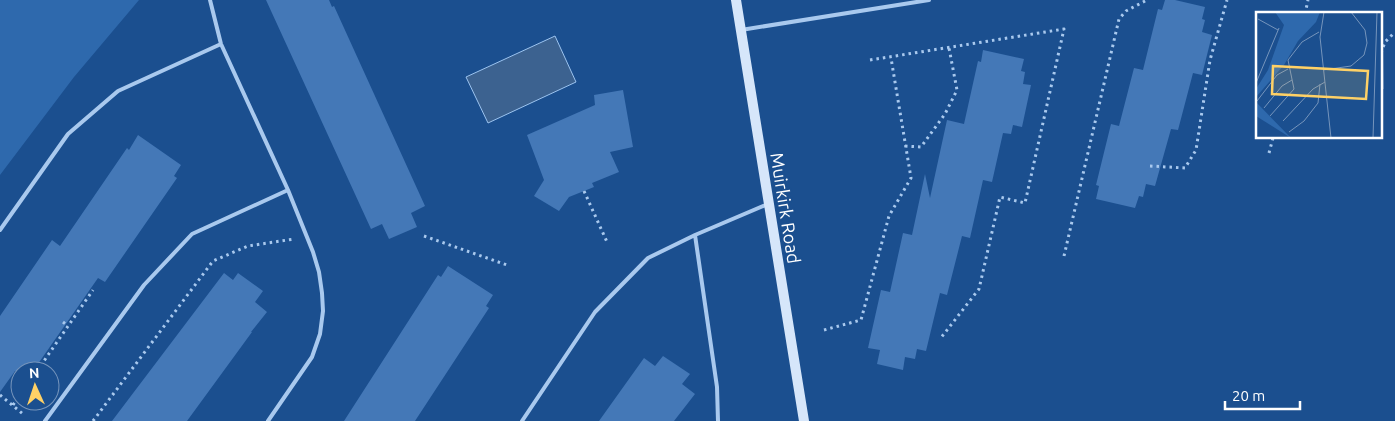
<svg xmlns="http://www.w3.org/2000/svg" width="1395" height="421" font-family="Ubuntu,sans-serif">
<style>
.green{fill:#2e69ad}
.water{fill:#3c6290;stroke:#9cc4f0}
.building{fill:#4478b7}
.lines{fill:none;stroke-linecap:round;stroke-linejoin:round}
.path{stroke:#a9c9ee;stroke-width:3;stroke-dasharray:2.5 4;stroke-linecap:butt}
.lane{stroke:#a9c9ee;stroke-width:4}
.secondary{stroke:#d6e6fa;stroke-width:10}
.labels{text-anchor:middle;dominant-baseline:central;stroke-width:4;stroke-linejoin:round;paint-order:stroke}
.street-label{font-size:18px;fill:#fff;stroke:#1b4f8f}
.inset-road{fill:none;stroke:#7695bc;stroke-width:1}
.view{fill:#ffd166;fill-opacity:0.15;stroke:#ffd166;stroke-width:2.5}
.inset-edge{fill:none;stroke:#fff;stroke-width:2.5}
</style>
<rect width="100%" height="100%" fill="#1b4f8f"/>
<path class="green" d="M0 0H139L74 77 0 175Z"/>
<path class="water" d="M555 36 576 82 488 123 466 77Z"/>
<path class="building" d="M266 0H329L332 7 334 6 425 206 411 213 417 227 389 239 382 224 371 229Z
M1165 0H1175L1205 7 1202 19 1205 20 1202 32 1212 35 1202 75 1193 73 1178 130 1171 129 1155 186 1146 184 1143 197 1139 196 1135 208 1096 199 1099 186 1096 185 1111 124 1119 126 1134 68 1143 70 1158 9 1162 10Z
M983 50 1024 59 1021 71 1025 72 1023 84 1031 85 1022 127 1013 125 1011 134 1003 133 992 182 983 180 970 238 962 236 947 295 940 293 926 351 917 349 915 359 905 357 903 370 877 364 880 350 868 348 881 290 890 292 903 233 912 235 925 174 930 198 947 120 964 124 978 61 981 62Z
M623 90 633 147 610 152 619 172 592 183 594 187 569 197 559 211 534 196 544 180 527 135 595 105 594 95Z
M138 135 181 165 174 176 177 178 105 282 98 278 33 371H15L0 392V316L52 240 60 246 127 148 129 150Z
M448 266 493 295 486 306 489 308 415 421H344L438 275 441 277Z
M224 273 233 280 238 273 263 291 255 302 267 312 251 332H252L187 421H112Z
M663 356 690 374 682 384 695 394 674 421H599L644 358 655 366Z"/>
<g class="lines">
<path class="path" d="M1305 14 1308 0
M1381 53 1385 42 1395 32
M870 60 1064 29 1025 203 1000 197 979 289 940 339
M905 146 921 147 945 114 957 90 949 48
M1269 153 1273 138
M1150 166 1185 168 1196 150 1210 60 1227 0
M584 191 607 242
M424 236 507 265
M1064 256 1119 19 1126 11 1147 0
M63 322 68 326
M824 330 861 320 889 216 911 178 891 58
M37 371 93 290
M0 395 23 414
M13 405 20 395
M93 421 213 261 248 246 294 239"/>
<path class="lane" d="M210 0 221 44 288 190 313 252 319 272 322 293 323 311 320 334 312 357 268 421
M741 30 929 0
M0 230 68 134 118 91 221 44
M695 235 717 387 718 421
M45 421 144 285 192 234 288 190
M522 421 595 312 648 258 695 235 768 204"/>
<path class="secondary" d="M736 0 804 421"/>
</g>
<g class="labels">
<g class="street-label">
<text transform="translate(786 208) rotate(81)">Muirkirk Road</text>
</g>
</g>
<g transform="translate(1256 12)">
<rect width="126" height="126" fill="#1b4f8f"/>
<path d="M19 0H64L60 10 42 29 28 53 0 85V77L12 58 28 13ZM0 90 35 126 0 104Z" fill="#2e69ad"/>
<path class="inset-road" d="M68 0 64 25 75 126M126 0 127 77M2 7 22 18M67 58 95 54 108 43 111 31 109 18 95 0M0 71 23 16M1 89 21 63 32 57M8 96 26 74 36 68M14 104 38 77 32 48 46 30 63 20M27 109 57 77 69 70M33 120 48 109 62 91 64 72M117 126 121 0"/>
<path class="view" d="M17 54 112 59 110 87 16 82Z"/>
<rect width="126" height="126" class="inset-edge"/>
</g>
<g transform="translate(35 386) rotate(357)"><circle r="24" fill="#1b4f8f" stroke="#7695bc"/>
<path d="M0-4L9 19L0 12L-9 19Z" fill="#ffd166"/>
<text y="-8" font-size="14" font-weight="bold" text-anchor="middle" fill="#ffffff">N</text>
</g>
<path d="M1225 401v8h75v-8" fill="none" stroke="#ffffff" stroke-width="2.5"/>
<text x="1232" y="401" font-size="15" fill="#ffffff" stroke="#1b4f8f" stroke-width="4" paint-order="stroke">20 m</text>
</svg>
